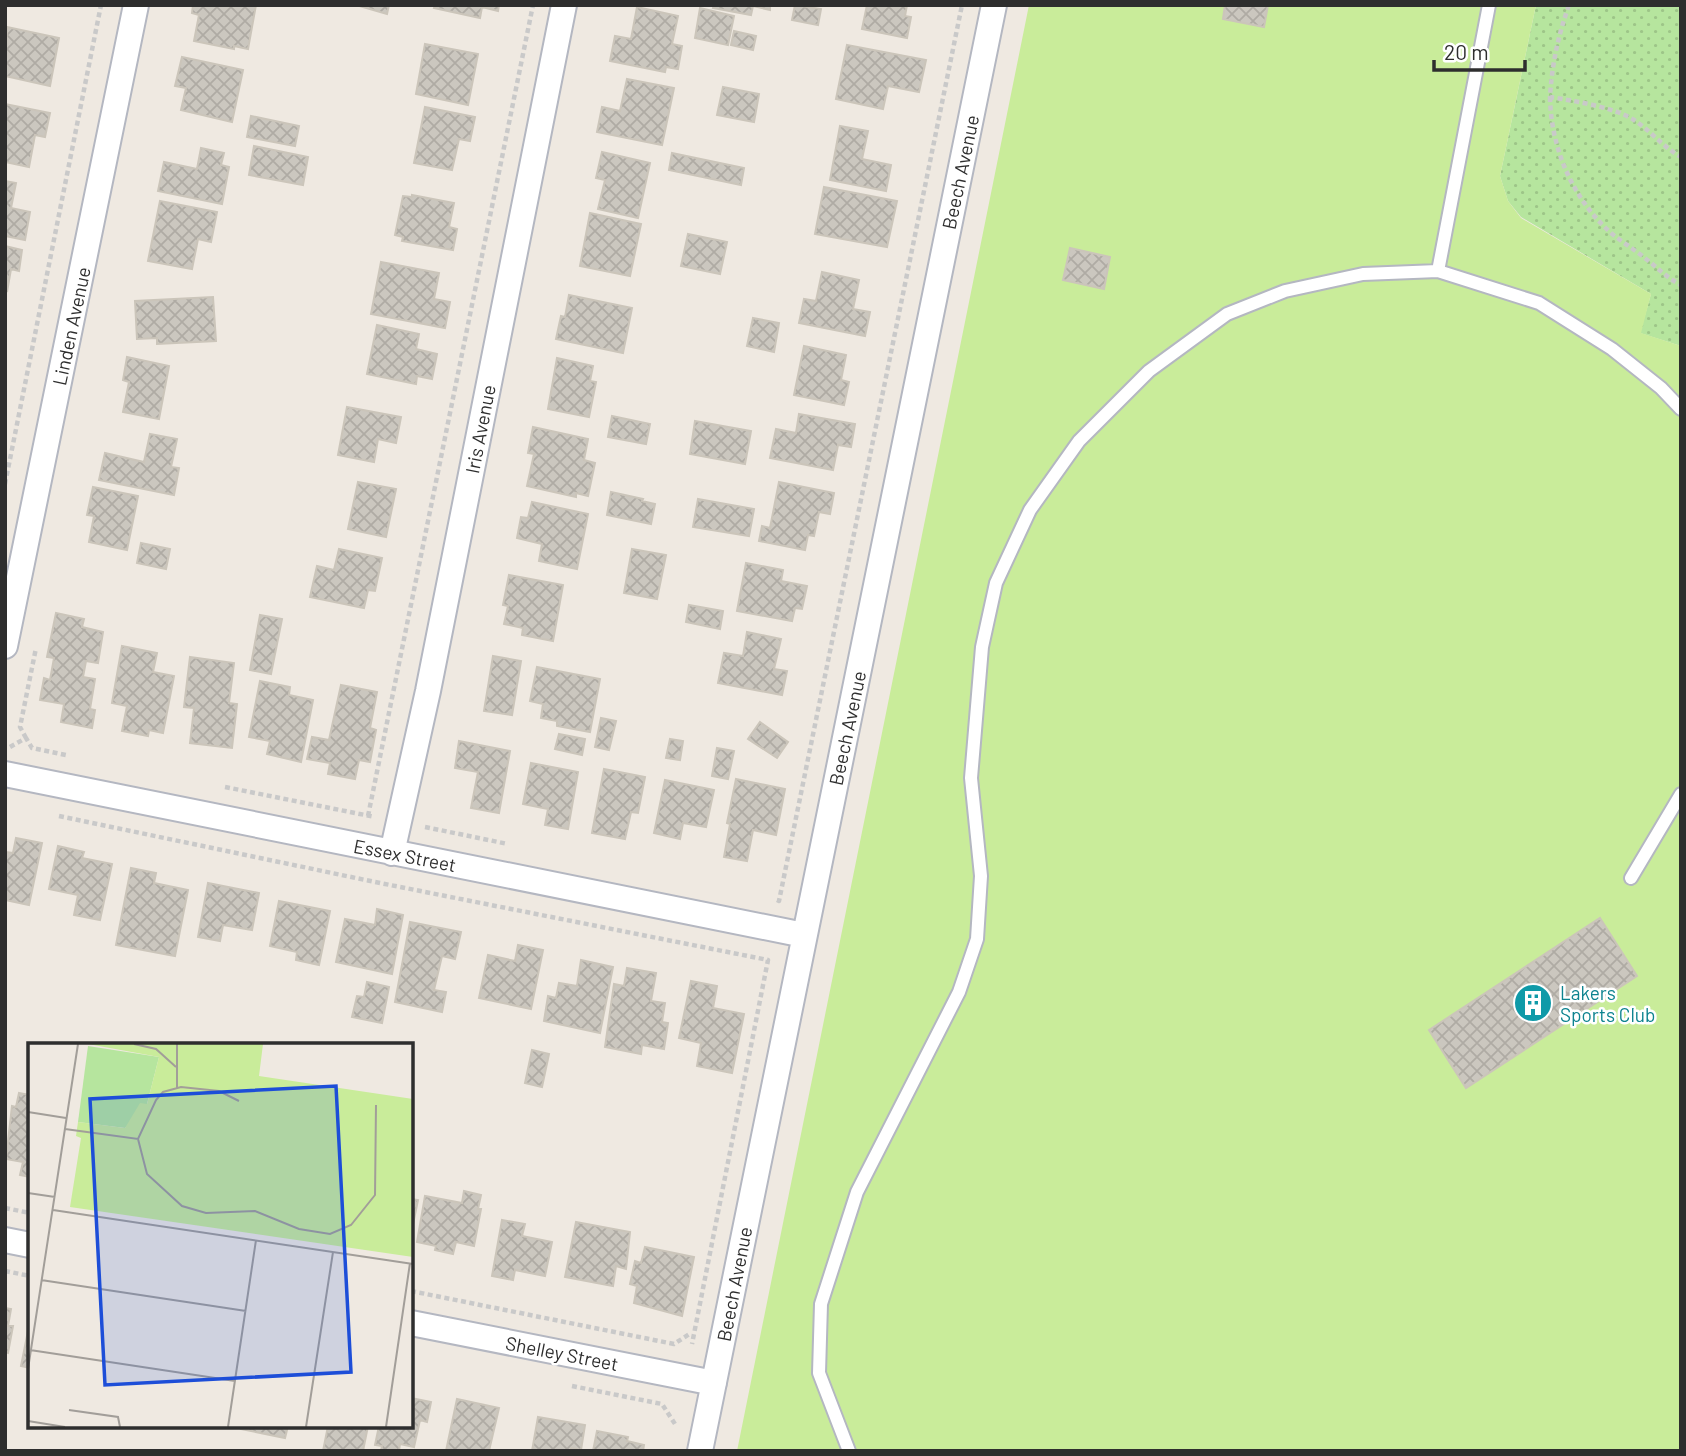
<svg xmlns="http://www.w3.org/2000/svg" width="1686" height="1456" font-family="Barlow,sans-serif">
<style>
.park{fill:url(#park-dots)}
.pitch{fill:#c9ec9a}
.building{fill:url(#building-cross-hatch);stroke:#cbc5ba;stroke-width:2}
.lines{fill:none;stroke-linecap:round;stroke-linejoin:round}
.service-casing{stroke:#b4b7c1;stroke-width:16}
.minor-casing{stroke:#b4b7c1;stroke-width:28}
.path{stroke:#c9c9c9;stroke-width:4.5;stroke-dasharray:5 3.5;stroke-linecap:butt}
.service{stroke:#fff;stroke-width:12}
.minor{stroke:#fff;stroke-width:24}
.labels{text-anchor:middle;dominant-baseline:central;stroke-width:5;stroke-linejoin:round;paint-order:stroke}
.street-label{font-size:19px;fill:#2e2e2e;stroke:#fff}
.culture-label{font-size:19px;fill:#0d838f;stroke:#fff;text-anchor:start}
.inset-road{fill:none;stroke:#a29e99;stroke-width:2}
.view{fill:#1d4ed8;fill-opacity:0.15;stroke:#1d4ed8;stroke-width:3.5}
.inset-edge{fill:none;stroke:#2e2e2e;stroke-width:3.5}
</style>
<defs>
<pattern id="park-dots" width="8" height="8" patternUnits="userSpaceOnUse" patternTransform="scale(1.75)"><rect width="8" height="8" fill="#b6e59e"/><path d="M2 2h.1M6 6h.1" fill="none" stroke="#9dc588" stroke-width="1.8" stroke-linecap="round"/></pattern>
<pattern id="building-cross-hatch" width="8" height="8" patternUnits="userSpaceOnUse" patternTransform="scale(1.75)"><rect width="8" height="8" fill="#cbc7bf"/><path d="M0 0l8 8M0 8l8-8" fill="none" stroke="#afaba4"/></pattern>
</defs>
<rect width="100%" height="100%" fill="#efe9e1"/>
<path class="park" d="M1536 5H1681V346L1640 333 1651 294 1521 217 1508 201 1500 176Z"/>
<path class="pitch" d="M1029 5H1536L1500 176 1508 201 1521 218 1651 294 1641 333 1681 346 1679 1451H737Z"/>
<path class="building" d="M193 5H256L248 49 234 46V49L194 41 199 15 192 13Z
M356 5H389L387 14Z
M435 5H499L498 11 482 7 480 18 434 8Z
M714 5H770V10L753 6 751 15 713 8Z
M795 5 821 9 818 25 792 20Z
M867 5H907L905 16 911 17 907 38 862 29Z
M1225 5H1268L1264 27 1223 19Z
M637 7 678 16 672 44 682 46 678 69 666 67 665 72 610 61 615 36 631 39Z
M700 8 734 16 728 45 695 38Z
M7 27 59 38 50 86 5 76Z
M734 31 756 36 753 50 731 45Z
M425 44 478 54 468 105 416 94Z
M847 45 926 60 919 92 888 86 883 109 836 99Z
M182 57 243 70 232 122 181 110 186 88 175 86Z
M627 79 674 88 662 145 597 132 602 107 620 111Z
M723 87 759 94 754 122 717 115Z
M5 104 50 113 45 137 35 135 29 167 5 162Z
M425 107 475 117 470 141 459 139 452 170 414 163Z
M251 116 299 126 295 146 247 137Z
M840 126 868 131 862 159 891 165 886 191 830 180Z
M254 146 308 157 303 185 249 175Z
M201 148 224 153 221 165 229 167 222 204 158 191 164 162 197 169Z
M602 152 650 163 638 218 598 209 605 180 596 178Z
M672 153 744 168 741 185 669 170Z
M5 181 16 183 11 208 30 212 25 240 5 236Z
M824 187 897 201 887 247 815 234Z
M412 195 454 203 449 227 457 229 453 250 402 241 403 237 395 235 403 196 412 197Z
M160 201 217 212 211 242 198 239 192 269 148 261Z
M590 213 641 224 630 276 580 266Z
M688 234 727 242 720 274 681 266Z
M5 246 22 250 19 271 11 269 7 292Z
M1070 248 1110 257 1104 289 1063 280Z
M381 262 439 273 434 299 450 302 445 328 371 314Z
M822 272 859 280 853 309 870 312 865 336 799 323 804 299 816 301Z
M569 295 632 308 623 353 556 339 561 316 565 317Z
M213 297 216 341 157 344V338L137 339 135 301Z
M753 318 779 323 774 352 747 346Z
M377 325 419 334 416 349 437 354 432 379 417 376 416 384 367 374Z
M804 346 846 355 841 380 849 382 844 405 794 395Z
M127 357 169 366 159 419 123 412 129 382 123 380Z
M557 358 593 366 590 381 596 382 589 417 548 409Z
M347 407 401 417 396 443 378 439 374 462 338 455Z
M799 414 855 424 851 447 838 445 833 470 770 458 776 429 796 433Z
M612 416 650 424 646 444 608 437Z
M695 421 751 431 745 464 690 454Z
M533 427 588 439 584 460 595 463 588 496 576 493V497L527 486 534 454 528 453Z
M150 434 177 439 171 467 179 468 174 495 99 480 105 453 144 462Z
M358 482 396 489 386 537 348 529Z
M779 482 834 493 830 514 819 512 814 536 808 535 805 550 759 541 762 526 770 528Z
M93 487 138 496 127 550 89 542 94 516 87 515Z
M611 492 643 499 642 501 655 504 651 524 607 515Z
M698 499 754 509 749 536 693 527Z
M532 502 588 514 577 569 539 561 542 544 517 538 521 517 528 518Z
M141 543 170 549 166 569 137 563Z
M339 549 382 558 375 591 368 590 364 608 310 597 317 566 334 570Z
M632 549 666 555 657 599 624 593Z
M746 563 783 570 781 581 807 586 802 609 795 608 792 621 737 611Z
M509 575 563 585 553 641 522 635 523 628 504 624 508 606 503 605Z
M689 605 723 611 720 629 686 622Z
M56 613 84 619 82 627 103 632 98 663 86 661 83 677 95 679 90 709 95 710 92 728 61 722 64 704 40 700 44 678 50 680 54 658 47 657Z
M260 615 282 619 271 674 250 670Z
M747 632 781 639 774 669 787 671 782 695 718 683 724 653 743 656Z
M122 646 157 653 153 672 174 676 163 733 149 730 148 736 122 731 127 706 112 703Z
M493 656 521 661 512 715 484 711Z
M190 657 234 663 229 703 237 704 232 748 190 743 194 708 184 707Z
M537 667 600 679 590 732 557 726V721L541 718 543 704 530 701Z
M260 681 290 687 289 695 313 700 301 762 267 754 270 741 249 737Z
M341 685 377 692 370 728 376 730 370 762 359 760 355 779 328 774 330 763 307 759 312 737 329 740Z
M601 718 616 721 609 750 595 747Z
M760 722 788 742 777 758 748 739Z
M559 734 585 739 582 755 555 749Z
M670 739 683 741 680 760 666 758Z
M459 741 510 751 499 813 471 808 478 772 455 768Z
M717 748 734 751 728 779 712 776Z
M531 763 578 772 568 829 545 825 548 809 523 804Z
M604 769 645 777 638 813 631 812 625 839 592 833Z
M736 779 785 789 776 835 753 830 747 861 724 857 730 824 727 823Z
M665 780 714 790 706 827 683 823 680 839 654 833Z
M16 838 42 843 29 905 5 900V852L13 853Z
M58 846 84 852 82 858 112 864 100 920 74 915 78 895 49 889Z
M131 868 156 873 154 883 188 890 175 956 116 945Z
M208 883 259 893 252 930 223 925 220 941 198 937Z
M279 901 330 911 319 965 296 960 297 952 270 946Z
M377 909 403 915 392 974 336 962 345 919 375 925Z
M1600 918 1637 976 1466 1088 1429 1030Z
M410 922 461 932 455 959 442 956 434 990 446 992 442 1012 395 1002Z
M518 945 543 950 531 1009 479 998 488 955 515 961Z
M581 960 613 967 600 1033 544 1021 548 996 556 998 559 983 577 986Z
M627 968 656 973 651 1001 665 1003 662 1022 668 1023 664 1049 642 1045 641 1054 605 1047 614 984 624 986Z
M691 981 717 986 713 1008 744 1014 732 1073 697 1066 701 1043 679 1038Z
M367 982 389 987 382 1023 352 1017 357 996 364 997Z
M532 1050 549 1054 542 1087 525 1083Z
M19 1093 30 1095V1177L20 1175 23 1162 6 1159 12 1106 16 1107Z
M464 1191 481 1195 478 1209H481L474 1246 456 1242 453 1254 435 1250 436 1246 417 1242 425 1196 462 1203Z
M411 1199 418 1200 411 1234Z
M502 1220 525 1224 522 1236 552 1242 545 1276 515 1270 513 1280 492 1276Z
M576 1222 630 1232 626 1269 616 1266 613 1286 565 1277Z
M645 1247 694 1257 682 1316 634 1303 637 1286 630 1284 635 1261 641 1263Z
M5 1308 11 1309 8 1326H13L8 1353 5 1352Z
M30 1321V1368L21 1366Z
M411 1398 431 1402 427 1422 420 1420 414 1447 400 1444 399 1451H381L382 1446 375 1445 379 1426H411Z
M457 1399 499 1408 489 1451H446Z
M538 1417 585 1425 581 1450 571 1448V1451H532Z
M242 1426H288L285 1438 241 1429Z
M328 1426H368L363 1451H323Z
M597 1431 628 1437 627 1441 644 1445 643 1451H593Z"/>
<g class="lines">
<defs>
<path id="service" d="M1489 5 1438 271 1539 303 1612 349 1661 388 1681 409
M1631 878 1681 794
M849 1451 819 1373 821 1304 857 1192 959 992 977 939 981 876 971 778 982 647 996 583 1030 510 1079 441 1149 371 1227 314 1285 291 1363 274 1438 271"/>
<path id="minor" d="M5 646 136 5
M5 774 804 935
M392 853 428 691 564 5
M5 1240 30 1245
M411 1323 714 1383
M700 1451 994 5"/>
</defs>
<use href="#service" class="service-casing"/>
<use href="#minor" class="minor-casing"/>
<path class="path" d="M1569 5C1558 36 1552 64 1550 97 1574 101 1614 107 1634 120 1651 131 1663 147 1681 157
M1550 97C1551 148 1572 198 1611 233 1622 242 1635 250 1646 259 1658 268 1667 278 1681 285
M5 484 101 5
M26 738 20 727 36 648
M10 747 26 738 32 748 66 755
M225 787 375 817
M59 816 375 882 768 960 692 1344
M368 816 533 5
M425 827 508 844
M777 900 779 901 962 5
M5 1208 30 1213
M5 1271 30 1276
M411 1291 674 1344 691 1333
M572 1386 662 1404 675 1424"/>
<use href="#service" class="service"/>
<use href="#minor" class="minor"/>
</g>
<defs>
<symbol id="building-disc" viewBox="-11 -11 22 22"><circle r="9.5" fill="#0f9aa8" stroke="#fff"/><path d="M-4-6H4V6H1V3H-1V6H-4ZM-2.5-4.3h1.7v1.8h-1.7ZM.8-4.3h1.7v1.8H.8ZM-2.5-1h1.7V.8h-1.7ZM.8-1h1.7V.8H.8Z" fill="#fff"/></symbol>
</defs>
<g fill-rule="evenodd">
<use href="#building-disc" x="1511" y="981" width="44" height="44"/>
</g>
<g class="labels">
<g class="street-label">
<text transform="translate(960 172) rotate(-78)">Beech Avenue</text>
<text transform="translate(71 326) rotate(-78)">Linden Avenue</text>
<text transform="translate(480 429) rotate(-79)">Iris Avenue</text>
<text transform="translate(847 728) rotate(-78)">Beech Avenue</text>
<text transform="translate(405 855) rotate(11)">Essex Street</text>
<text transform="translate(734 1284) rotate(-79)">Beech Avenue</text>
<text transform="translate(562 1353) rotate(11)">Shelley Street</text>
</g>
<g class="culture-label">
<text x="1560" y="992">Lakers<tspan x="1560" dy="22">Sports Club</tspan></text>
</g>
</g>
<g transform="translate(28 1043)">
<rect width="385" height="385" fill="#efe9e1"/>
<path d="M60 3 131 14 119 61 97 85 50 79Z" fill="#b6e59e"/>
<path d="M60 1H235L231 33 385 56V214L42 164 53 95 48 93 50 79 97 85 112 60 119 61 131 14Z" fill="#c9ec9a"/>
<path class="inset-road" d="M106 1 128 6 148 24M149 45V1M0 69 38 75M37 86 110 96 128 57 135 49 153 44 191 48 211 58M110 96 119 131 154 163 178 170 227 168 271 186 302 191 323 182 347 152 348 62M0 150 27 154M25 167 385 221M13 237 218 268M2 307 207 338M0 326 50 1M41 367 90 374 92 384M0 378 37 384M200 384 228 197M278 384 305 209M358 384 382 220"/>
<path class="view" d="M308 43 323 329 77 342 62 56Z"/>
<rect width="385" height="385" class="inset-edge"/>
</g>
<rect width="1686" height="1456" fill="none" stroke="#2e2e2e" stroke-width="14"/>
<path d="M1434 60v10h91v-10" fill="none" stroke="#2e2e2e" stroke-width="3.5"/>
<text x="1444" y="60" font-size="21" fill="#2e2e2e" stroke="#ffffff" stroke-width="5" paint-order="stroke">20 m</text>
</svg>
